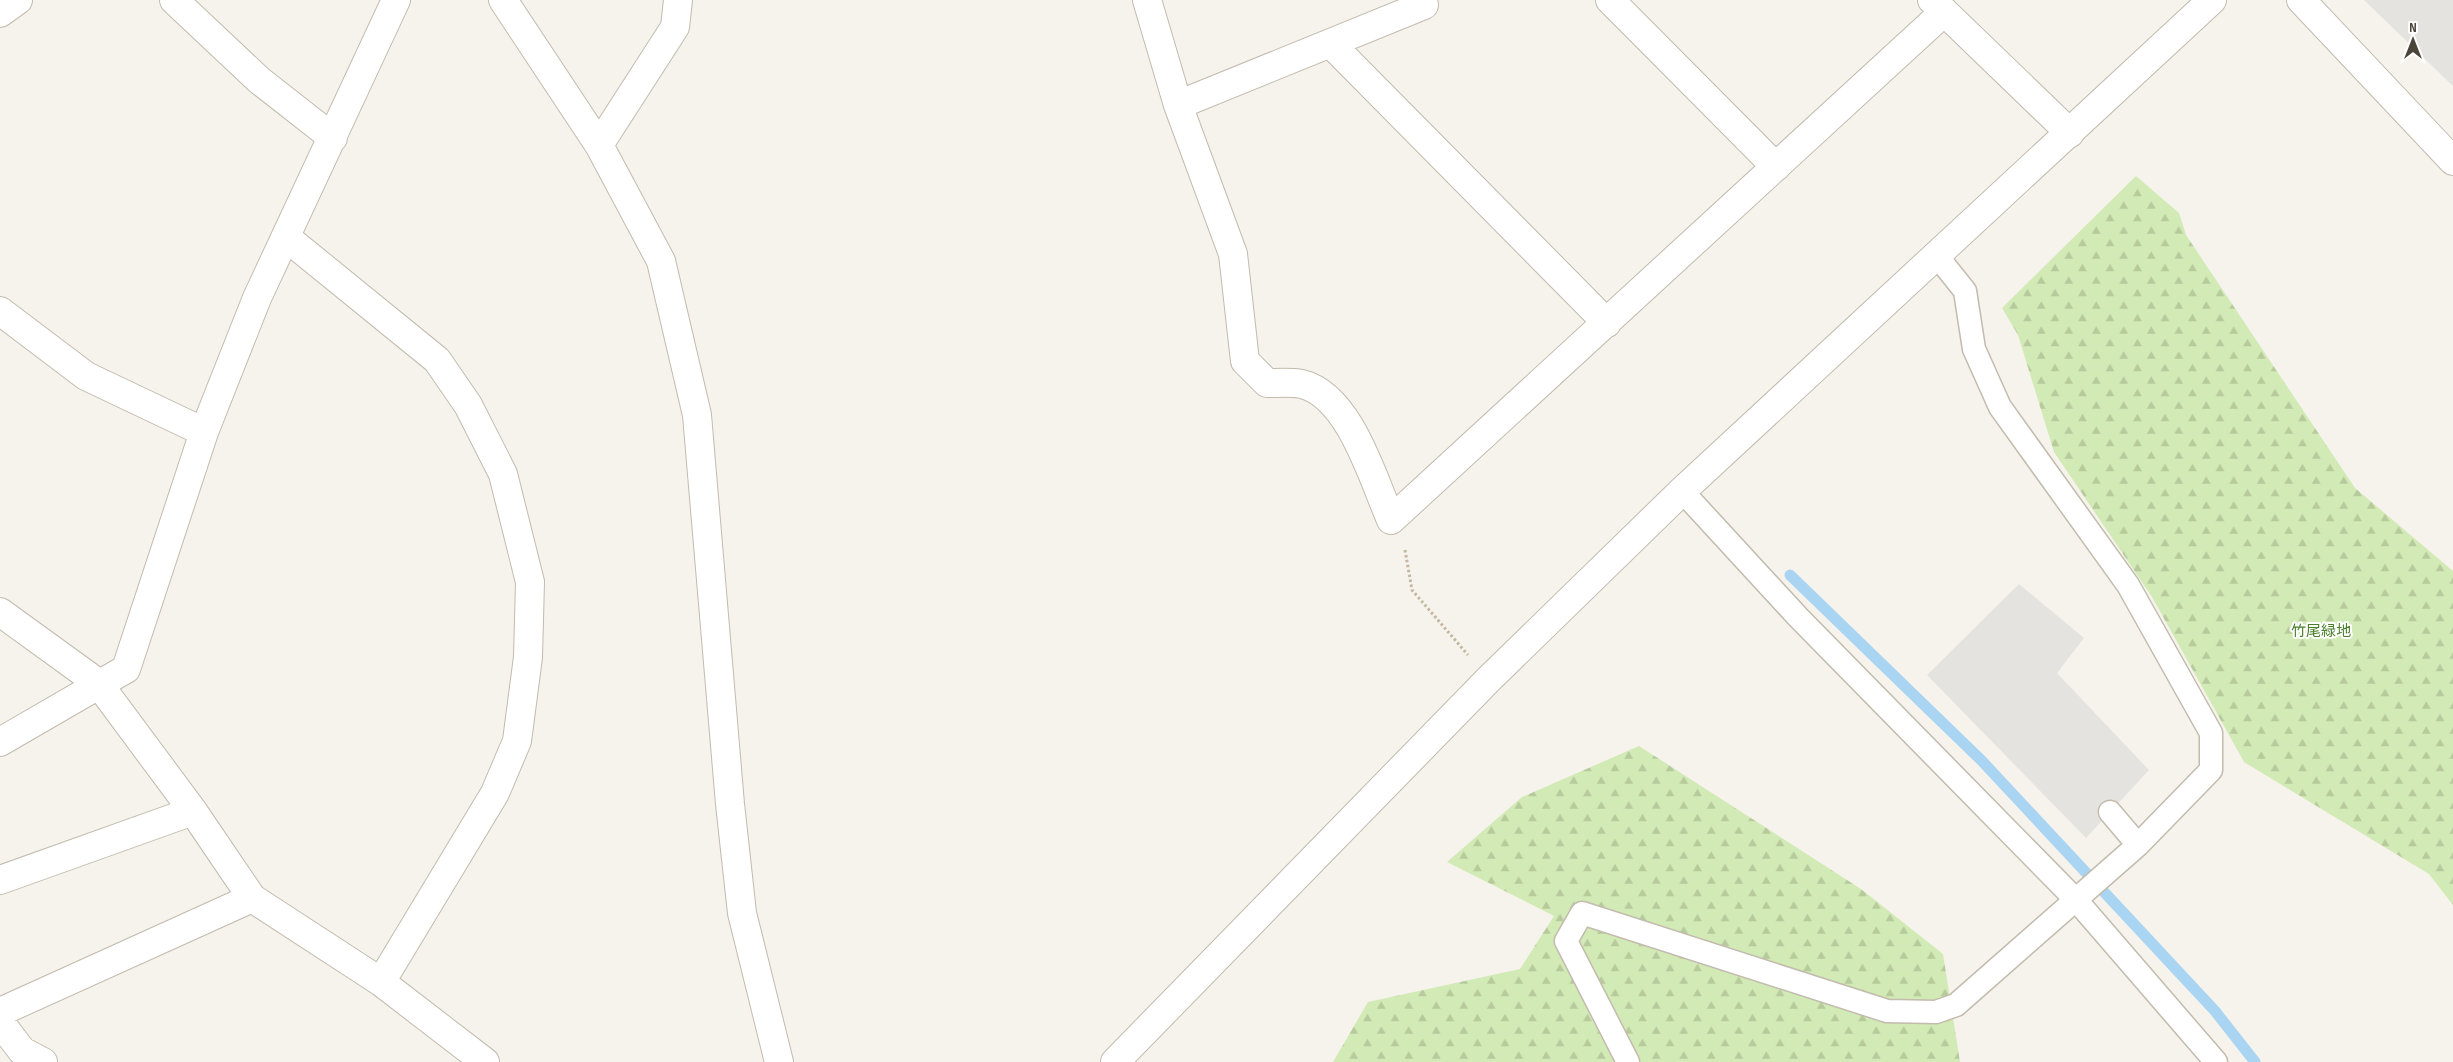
<svg xmlns="http://www.w3.org/2000/svg" width="2453" height="1062" font-family="'Sofia Sans Condensed','Noto Sans JP',sans-serif">
<style>
.forest{fill:url(#forest-firs)}
.parking{fill:#e5e3e0}
.lines{fill:none;stroke-linecap:round;stroke-linejoin:round}
.stream{stroke:#a9d4f2;stroke-width:11}
.service-casing{stroke:#c2bbae;stroke-width:25}
.minor-casing{stroke:#c2bbae;stroke-width:30}
.tertiary-casing{stroke:#c2bbae;stroke-width:30}
.path{stroke:#c4b79f;stroke-width:3;stroke-dasharray:2.5 2.5;stroke-linecap:butt}
.service{stroke:#fff;stroke-width:22}
.minor{stroke:#fff;stroke-width:28}
.tertiary{stroke:#fff;stroke-width:28}
.labels{text-anchor:middle;dominant-baseline:central;stroke-width:4;stroke-linejoin:round;paint-order:stroke}
.park-label{font-size:15px;fill:#4a7f2a;stroke:#fff}
</style>
<defs>
<pattern id="forest-firs" width="22" height="20" patternUnits="userSpaceOnUse" patternTransform="scale(1.25)"><rect width="22" height="20" fill="#d2eab5"/><path d="M5 1l3.5 6h-7zM16 11l3.5 6h-7z" fill="#b6ca9c"/></pattern>
</defs>
<rect width="100%" height="100%" fill="#f6f3ec"/>
<path class="forest" d="M2136 176 2179 213 2186 235 2355 488 2453 571V905L2429 874 2244 762 2152 597 2054 452 2018 335 2002 308Z
M1639 746 1861 889 1943 954 1960 1062H1333L1368 1002 1520 969 1554 916 1447 862 1522 797Z"/>
<path class="parking" d="M2364 0H2453V86Z
M2019 584 2084 638 2057 673 2149 770 2086 838 1927 675Z"/>
<g class="lines">
<path class="stream" d="M1790 575 1982 761 2215 1011 2255 1062"/>
<defs>
<path id="service" d="M1682 491 1798 617 2077 901 2216 1062
M2110 812 2138 845
M1628 1062 1566 941 1582 913 1887 1011 1936 1012 1956 1005 2138 845 2211 770V733L2128 585 2000 407 1974 349 1965 291 1937 256"/>
<path id="minor" d="M174 0 259 80 333 138
M503 0 599 145 661 261 697 415 730 804 742 913 779 1062
M1147 0 1178 105 1233 254 1245 361 1267 383C1278 383 1291 382 1302 384 1350 396 1373 479 1391 520L1944 12
M1610 0 1776 167
M1932 0 2070 133
M0 13 18 0
M1331 44 1607 323
M1178 105 1424 5 1423 0
M599 145 675 27 678 0
M287 238 437 360 468 405 503 474 530 582 528 657 517 741 495 793 381 982
M0 311 86 376 204 432
M0 612 98 683 193 811 252 898 381 982 485 1062
M0 742 126 669 204 432 257 298 396 0
M0 880 193 811
M0 1012 252 898
M0 1022 22 1051 43 1062"/>
<path id="tertiary" d="M2301 0 2453 161
M1115 1062 1489 679 1682 491 2212 0"/>
</defs>
<use href="#service" class="service-casing"/>
<use href="#minor" class="minor-casing"/>
<use href="#tertiary" class="tertiary-casing"/>
<path class="path" d="M1405 550 1412 590 1468 655"/>
<use href="#service" class="service"/>
<use href="#minor" class="minor"/>
<use href="#tertiary" class="tertiary"/>
</g>
<g class="labels">
<g class="park-label">
<text x="2321" y="631">竹尾緑地</text>
</g>
</g>
<g transform="translate(2413 40)" stroke="#ffffff" stroke-width="4" paint-order="stroke">
<path d="M0-4L9 19L0 12L-9 19Z" fill="#4b4439"/>
<text y="-8" font-size="14" font-weight="bold" text-anchor="middle" fill="#4b4439">N</text>
</g>
</svg>
